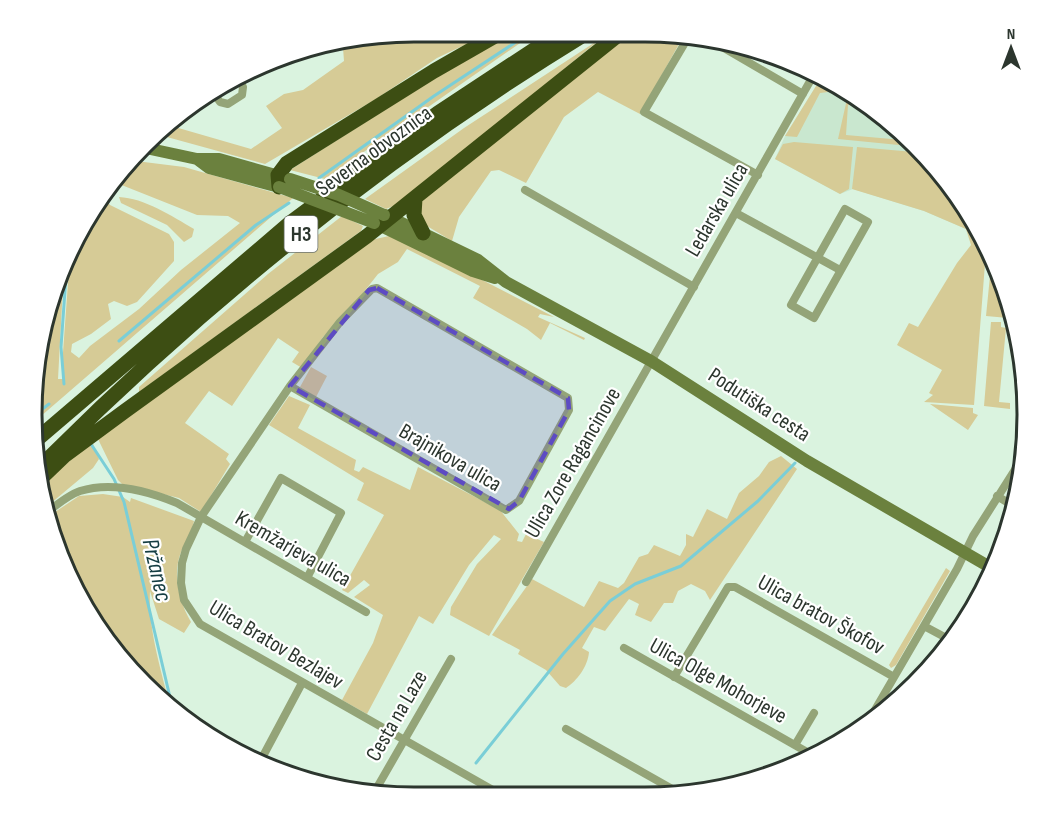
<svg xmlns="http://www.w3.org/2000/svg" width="1059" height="829" font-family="'Sofia Sans Condensed',sans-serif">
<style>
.built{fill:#c9e7cf}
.green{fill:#d6cb96}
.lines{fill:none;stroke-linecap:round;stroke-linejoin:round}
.stream{stroke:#7aced7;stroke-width:3}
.street{stroke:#94a478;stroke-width:8}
.secondary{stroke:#6b813e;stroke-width:12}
.highway{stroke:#3d4e13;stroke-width:15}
.secondary-bridge{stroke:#6b813e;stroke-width:12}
.marked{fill:#5d4bc3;fill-opacity:0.2;stroke:#5d4bc3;stroke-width:4.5;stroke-dasharray:12 8;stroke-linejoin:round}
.labels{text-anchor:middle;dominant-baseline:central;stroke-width:4.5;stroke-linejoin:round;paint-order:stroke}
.shield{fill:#fff;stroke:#6b726d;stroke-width:1.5}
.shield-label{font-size:21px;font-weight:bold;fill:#2c362e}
.street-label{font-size:22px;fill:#2c362e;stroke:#fff}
.water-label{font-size:24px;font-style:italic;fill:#153d42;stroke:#fff}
.rim{fill:none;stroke:#2c362e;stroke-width:3}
</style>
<rect width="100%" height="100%" fill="#daf3df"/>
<path class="built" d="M820 80 878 111 975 221 966 229 924 211 853 189 840 194 775 159 785 136Z"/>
<path class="green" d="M415 32H492L437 58 376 99 265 164 156 134 168 125 251 149 282 128 266 106 284 94 303 90 344 61 343 48 355 39Z
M514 32H536L325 179 290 170 483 47Z
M631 32H669L684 35 640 114 598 92 564 117 526 183 499 170 491 171 459 217 452 241 422 223 418 207 422 200Z
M603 37 401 203 386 209 365 199 464 128Z
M816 86 824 87 828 92 820 93 797 137 785 136Z
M847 99 857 100 871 107 848 105 846 135 903 140 909 146 838 139Z
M794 142 853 147 849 189 840 194 775 159 783 144Z
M857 147 914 152 976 223 986 251 974 405 924 402 933 395 929 393 942 370 897 345 909 323 918 327 957 263 971 245 966 229 924 211 852 189Z
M144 162 184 167 293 198 33 423 44 316 64 268 58 379H63L62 366 70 255 83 223 103 197 110 205 169 234 174 242V261L137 302 127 306 114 301 108 304 111 319 91 334 72 344 71 352 79 358 90 346 139 309 181 270 240 223 228 216 197 215 114 182 129 163Z
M119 197C144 198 172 216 194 229L192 237 184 242 167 225 121 203Z
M342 216 363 226 361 231 139 392V387L268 274Z
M389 236 455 266 554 317 540 314 538 317 585 338 584 340 550 323 541 340 527 329 473 298 480 286 407 249 398 262 378 274 348 312 323 337 302 368 292 362 299 352 278 338 232 406 209 391 185 423 229 454 226 459 230 464 201 512 179 498 122 484 118 480 97 437 371 240Z
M991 266 1008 318 986 316Z
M991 322H1001V327L1006 328 999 402 1010 403V409L984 406Z
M311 367 327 376 316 397 300 387Z
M289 396 310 405 298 428 356 460 354 470 359 472 363 467 410 490 418 467 500 510 519 534 517 541 522 542 526 534 544 542 489 636 450 615 451 607 477 564 501 539 494 535 469 565 433 624 419 616 367 714 342 700 373 643 383 615 354 597 370 585 364 580 348 593 342 590 384 515 357 500 364 483 269 425Z
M930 404 973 408V413L978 415 968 430Z
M92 441 99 459 93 468 44 509 41 486Z
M781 456 797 469 710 600 705 591 691 584 678 591 673 603H664L651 622 635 615 639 604 629 599 605 631 594 627 582 648 589 652C588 666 577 681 566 688L560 686 546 670 518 654 520 650 492 635 532 579 584 607 599 581 618 588 624 583 639 557 648 554 654 545 680 556 686 545V534L693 537 707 509 727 519 739 493 759 476 769 462Z
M103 494 123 497 130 502 131 498 194 521C192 532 186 541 181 552 172 575 179 601 191 622L184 633 159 619 150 591C148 629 161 670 170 706L177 709 178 714 163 701 156 681 159 698 143 685 83 606 46 518 79 496Z
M946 568 950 571 896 665 891 668 889 665Z"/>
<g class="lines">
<path class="stream" d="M319 178 434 96 531 32
M119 341 256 225 289 203
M64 384 61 347 67 262
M32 417 49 404
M91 444 114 479 124 502 173 710
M476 763 563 654 610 601 635 584 681 566 758 501 795 463
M455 792 457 788"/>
<path class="street" d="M689 36 644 112 758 175
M712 41 803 94
M212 91 220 102 228 104 242 95 243 87 238 77
M525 190 694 287
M845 209 868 222 814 318 791 305Z
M736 213 840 270
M290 386 506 510 519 501 569 410 568 398 377 288 372 289 340 322 290 386 201 517 186 549 182 563 181 583 184 600 200 624 498 793
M997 496 1015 507
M45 514C55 506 68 495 80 491 112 481 148 491 177 503L366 612
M245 542 281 478 341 513 307 578
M526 582 813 76
M924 626 952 641
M624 648 814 756
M674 677 728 587H735L894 677
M872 715 957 569 973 536 1018 465
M566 729 681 794
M795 745 814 713
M262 758 302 683
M375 791 451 659"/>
<path class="secondary" d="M141 147 197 159H219L286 178
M197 159 209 168 279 187
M385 215 478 260 506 282 651 361 807 461 988 566
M375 223 473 271 495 278"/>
<path class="highway" d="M279 187 278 175 287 163 434 71 502 32
M415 198 414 215 423 233
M35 441 290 223 438 113 561 32
M49 458C212 296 392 152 588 32
M40 479 64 456 125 411 367 236 622 32"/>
<path class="secondary-bridge" d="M290 179 339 195 384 215
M279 187 374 223"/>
</g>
<path class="marked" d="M377 288 568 398 569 410 519 501 509 509 290 386 369 290Z"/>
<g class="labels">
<rect class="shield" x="284.5" y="216" width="33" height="36" rx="4.5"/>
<g class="shield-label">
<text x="301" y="234">H3</text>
</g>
<g class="street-label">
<text transform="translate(374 151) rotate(-36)">Severna obvoznica</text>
<text transform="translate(717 210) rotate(-60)">Ledarska ulica</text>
<text transform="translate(759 405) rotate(33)">Podutiška cesta</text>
<text transform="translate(450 458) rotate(30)">Brajnikova ulica</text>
<text transform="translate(573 463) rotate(-60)">Ulica Zore Ragancinove</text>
<text transform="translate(293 549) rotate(30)">Kremžarjeva ulica</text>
<text transform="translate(821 615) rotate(29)">Ulica bratov Škofov</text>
<text transform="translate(276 645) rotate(31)">Ulica Bratov Bezlajev</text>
<text transform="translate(718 681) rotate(29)">Ulica Olge Mohorjeve</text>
<text transform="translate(397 716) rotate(-60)">Cesta na Laze</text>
</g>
<g class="water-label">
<text transform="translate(157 570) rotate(77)">Pržanec</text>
</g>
</g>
<path d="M0 0H1059V829H0ZM414 42H645A372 372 0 0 1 1017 414V415A372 372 0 0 1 645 787H414A372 372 0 0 1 42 415V414A372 372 0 0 1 414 42Z" fill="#fff" fill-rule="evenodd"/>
<path class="rim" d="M414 42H645A372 372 0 0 1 1017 414V415A372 372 0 0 1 645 787H414A372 372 0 0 1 42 415V414A372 372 0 0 1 414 42Z"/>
<g transform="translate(1011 48)" stroke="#ffffff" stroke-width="4.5" paint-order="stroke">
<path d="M0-4.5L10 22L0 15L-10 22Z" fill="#2c362e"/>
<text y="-9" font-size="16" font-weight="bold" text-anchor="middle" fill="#2c362e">N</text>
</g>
</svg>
